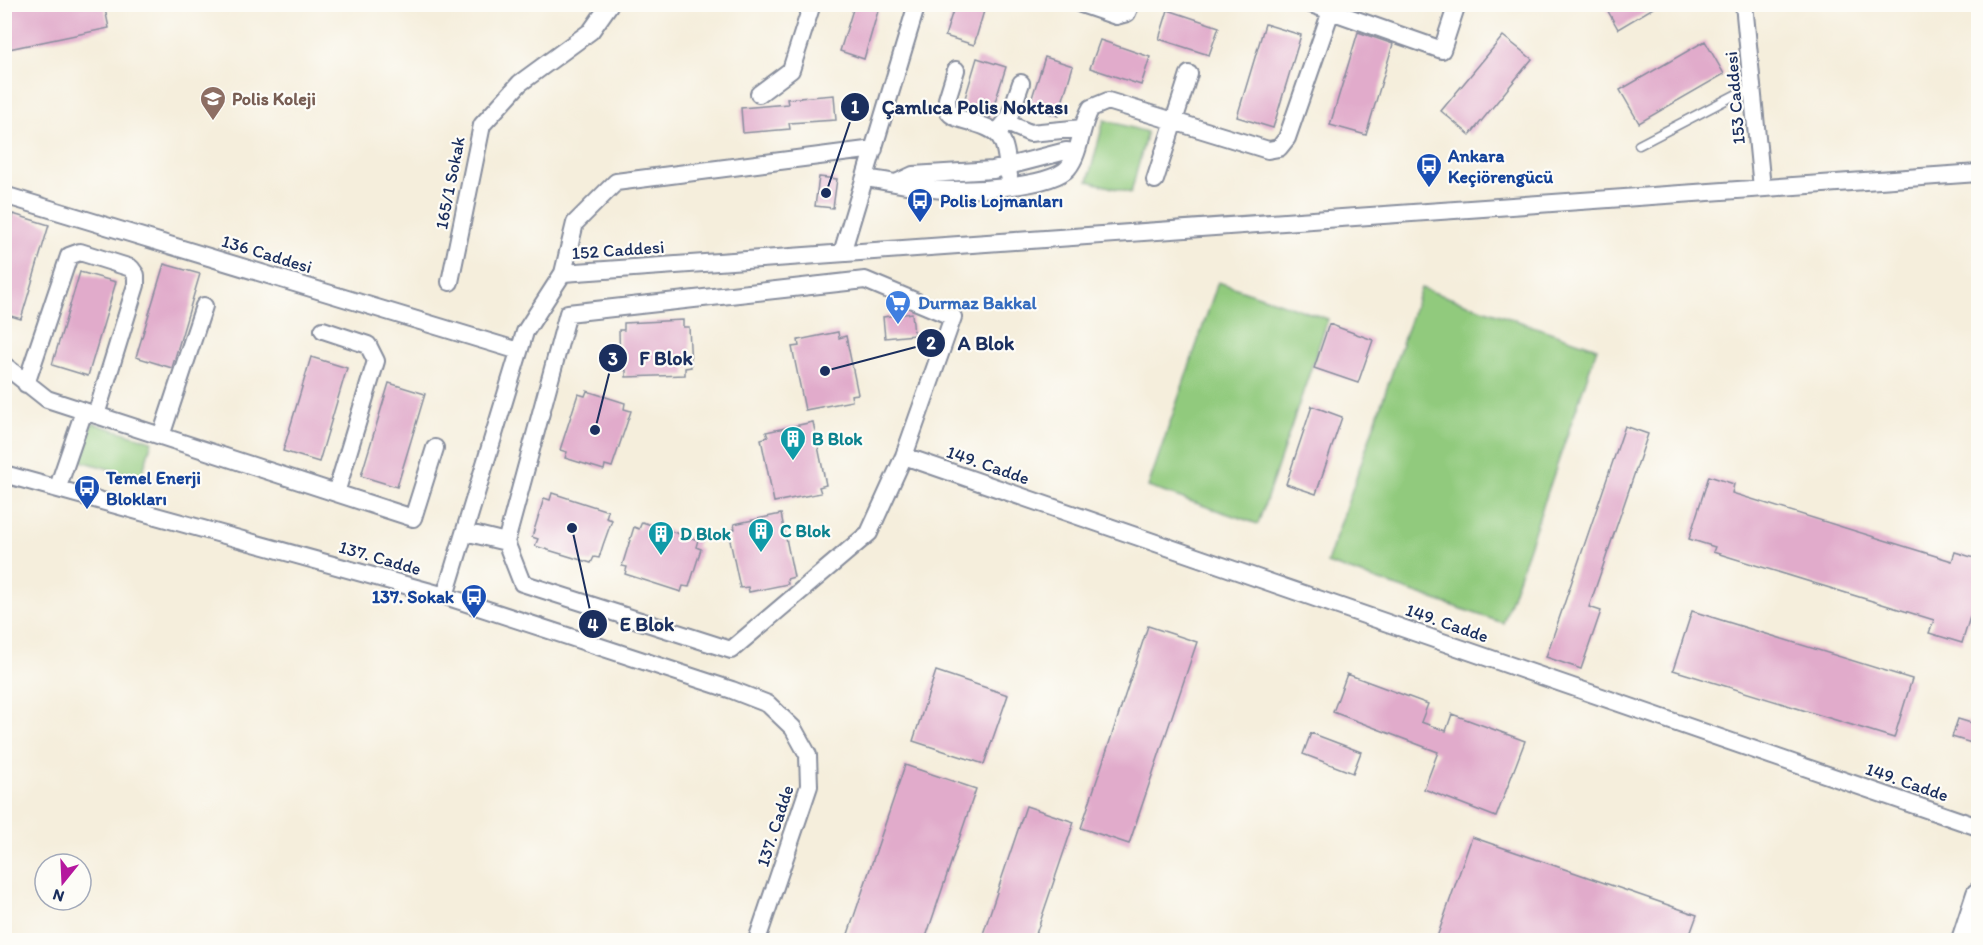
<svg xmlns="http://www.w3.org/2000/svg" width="1983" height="945" font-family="Itim,sans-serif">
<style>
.green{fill:#91ca7d;stroke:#567c6e;stroke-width:1.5}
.building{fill:#e1abcb}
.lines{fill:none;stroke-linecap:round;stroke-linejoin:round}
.lane-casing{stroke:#888e9d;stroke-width:11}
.street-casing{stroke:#888e9d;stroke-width:20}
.secondary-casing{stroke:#888e9d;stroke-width:26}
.lane{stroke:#fff;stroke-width:8}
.street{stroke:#fff;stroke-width:16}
.secondary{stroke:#fff;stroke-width:22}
.labels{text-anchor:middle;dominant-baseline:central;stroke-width:4.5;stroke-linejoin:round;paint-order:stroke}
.street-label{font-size:18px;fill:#1b2f5e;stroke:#fdfcf7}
.education-label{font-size:18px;font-weight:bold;fill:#785e54;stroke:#fdfcf7;text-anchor:start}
.transit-label{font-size:18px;font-weight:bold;fill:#164399;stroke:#fdfcf7;text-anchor:start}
.shop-label{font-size:18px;font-weight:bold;fill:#366cbe;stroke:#fdfcf7;text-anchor:start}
.culture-label{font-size:18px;font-weight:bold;fill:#0d838f;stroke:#fdfcf7;text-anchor:start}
.leader{fill:none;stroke:#1b2f5e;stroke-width:2}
.callout-dot{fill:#1b2f5e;stroke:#fdfcf7;stroke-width:2}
.mark-label{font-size:18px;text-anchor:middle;font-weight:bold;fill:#fff}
.callout-label{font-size:20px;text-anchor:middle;font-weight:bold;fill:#1b2f5e;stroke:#fdfcf7;stroke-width:4.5;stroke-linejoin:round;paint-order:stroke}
</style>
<rect width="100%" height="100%" fill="#fdfcf7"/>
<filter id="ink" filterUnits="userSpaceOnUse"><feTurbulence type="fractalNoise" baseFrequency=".0167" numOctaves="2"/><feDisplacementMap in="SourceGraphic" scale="12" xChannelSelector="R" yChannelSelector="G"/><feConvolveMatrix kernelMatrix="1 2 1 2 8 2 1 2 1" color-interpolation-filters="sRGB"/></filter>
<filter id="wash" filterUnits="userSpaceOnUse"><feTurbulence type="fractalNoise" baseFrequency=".008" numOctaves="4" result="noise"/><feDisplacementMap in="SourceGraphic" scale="24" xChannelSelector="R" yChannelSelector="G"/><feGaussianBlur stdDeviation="1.35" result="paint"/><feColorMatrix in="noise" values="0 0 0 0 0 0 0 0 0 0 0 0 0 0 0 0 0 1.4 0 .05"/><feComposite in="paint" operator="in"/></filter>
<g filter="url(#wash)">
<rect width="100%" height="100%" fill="#f5eedc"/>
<path class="green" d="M1104 120 1147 132 1131 193 1088 181Z
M1218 282 1328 319 1258 524 1148 487Z
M1421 288 1597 348 1503 623 1327 563Z
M92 423 152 441 141 478 81 461Z"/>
<g id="blocks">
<path class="building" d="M4 4H104L109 28 4 50Z
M860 4H880L864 59 840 51 854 6 859 8Z
M955 4H986L974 45 945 36Z
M1604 4H1660L1618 29Z
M1168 10 1219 27 1209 55 1159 39Z
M1265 24 1301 35 1273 128 1237 117Z
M1358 32 1393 44 1366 135 1330 125Z
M1503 36 1532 59 1470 135 1441 111Z
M1100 40 1150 57 1141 85 1090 68Z
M1705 41 1724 74 1639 123 1620 90Z
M1045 57 1073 66 1058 116 1029 107Z
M977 58 1006 67 990 118 962 108Z
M834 95 836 120 789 123 790 129 743 133 741 108 788 104 787 99Z
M819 177 837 179 833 208 815 206Z
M13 214 49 225 21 319 4 314V242Z
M164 264 200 274 172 368 136 357Z
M80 272 116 282 88 376 52 365Z
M912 313 914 335 885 338 883 317Z
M683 320V327H689L691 367 685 368V375L626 377V370H620L619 330H624V323Z
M1329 324 1373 340 1358 383 1314 368Z
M838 332 839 338 846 336 858 394 851 395 852 401 805 410 792 347 799 346 798 340Z
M311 357 347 368 319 462 283 451Z
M389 383 425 394 397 487 361 476Z
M587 391 625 403 624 409 631 411 612 467 605 465 604 470 565 458 567 452 560 450 578 394 585 396Z
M1312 406 1342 417 1316 494 1286 484Z
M813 422 826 485 819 487 821 493 774 502 761 439 768 437 766 432Z
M1625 426 1648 434 1589 607 1601 611 1581 669 1546 657Z
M1709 476 1734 484 1732 493 1952 561 1955 552 1978 559V591L1962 643 1929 633 1934 620 1713 552 1715 547 1689 539Z
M552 493 608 511 606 518 612 520 603 545 599 558 594 557 591 563 535 546 538 539 532 537 544 498 550 500Z
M781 514 794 577 787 579 788 584 749 592 748 587 740 588 728 531 735 529 734 524Z
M642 522 698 540 696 547 701 549 689 587 683 586 681 592 625 574 627 567 622 566 634 527 639 529Z
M1692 611 1912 679 1894 738 1673 670Z
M1148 626 1197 642 1129 844 1081 828Z
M936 671 1008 695 984 764 913 741Z
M1347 674 1428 704 1421 722 1446 731 1452 714 1525 741 1496 817 1424 789 1438 752 1333 712Z
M1958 719 1978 725V745L1952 737Z
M1311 733 1361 752 1353 773 1303 754Z
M905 765 976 789 925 940H846Z
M1026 806 1074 822 1034 940H981Z
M1472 837 1697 915 1688 940H1436Z"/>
</g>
</g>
<g filter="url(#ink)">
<use href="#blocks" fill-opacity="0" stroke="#888e9d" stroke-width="1.5"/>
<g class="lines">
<defs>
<path id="lane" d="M1639 145 1737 94 1754 91"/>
<path id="street" d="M1081 4 1116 16 1127 13 1131 4
M1311 4 1442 50 1457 4
M1744 4 1762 188
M956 70 947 99 948 111C952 117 957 118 964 120 1004 131 1004 135 1009 176
M759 94 791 70 812 4
M1007 123 1030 133 1083 128
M1000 129 1009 118 1021 83
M865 178C888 181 911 187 934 189 960 192 1051 188 1068 168 1081 152 1080 126 1091 108L1108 101 1268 150 1279 148 1287 138 1331 11
M1155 180 1189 74
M898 182 913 175 993 170 1066 151 1075 152
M4 195 519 351
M842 253 917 4
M563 273 575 223 616 182 874 149
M865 280 953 317 904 456 869 533 731 650 522 583 506 542 568 313Z
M450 282 482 125 520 83 591 31 610 4
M323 330 368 345 376 361 336 493
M4 365 47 399 413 518 435 448
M26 384 69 256 80 252 131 268 136 275V285L96 415
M161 436 204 306
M904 456 1978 827
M4 474 445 596 732 690 768 704 793 728 808 755 809 786 757 940
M58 487 84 411
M465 532 506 542
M445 596 525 332 563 273 1978 173"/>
<path id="secondary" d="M1963 940 1978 894"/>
</defs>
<use href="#lane" class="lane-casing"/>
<use href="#street" class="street-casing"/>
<use href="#secondary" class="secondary-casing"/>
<use href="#lane" class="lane"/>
<use href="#street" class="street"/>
<use href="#secondary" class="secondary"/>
</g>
</g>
<defs>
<symbol id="school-pin" viewBox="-11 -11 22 30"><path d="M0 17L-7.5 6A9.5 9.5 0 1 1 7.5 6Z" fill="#8d6e63" stroke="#fdfcf7"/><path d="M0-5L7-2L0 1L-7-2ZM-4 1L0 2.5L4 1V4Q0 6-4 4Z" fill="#fff"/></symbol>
<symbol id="bus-pin" viewBox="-11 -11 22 30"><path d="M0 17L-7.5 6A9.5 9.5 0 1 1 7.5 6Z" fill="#1a4fb4" stroke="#fdfcf7"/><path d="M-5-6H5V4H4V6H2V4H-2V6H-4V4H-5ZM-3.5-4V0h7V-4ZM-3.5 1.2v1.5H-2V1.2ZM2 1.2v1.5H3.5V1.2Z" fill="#fff"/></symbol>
<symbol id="supermarket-pin" viewBox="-11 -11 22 30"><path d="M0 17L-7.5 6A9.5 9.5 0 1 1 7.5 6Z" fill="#3f7fe0" stroke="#fdfcf7"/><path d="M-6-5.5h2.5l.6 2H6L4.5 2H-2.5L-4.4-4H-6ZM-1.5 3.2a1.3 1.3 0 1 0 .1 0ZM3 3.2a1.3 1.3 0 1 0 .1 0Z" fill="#fff"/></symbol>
<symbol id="building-pin" viewBox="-11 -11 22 30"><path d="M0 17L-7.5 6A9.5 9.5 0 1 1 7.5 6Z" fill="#0f9aa8" stroke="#fdfcf7"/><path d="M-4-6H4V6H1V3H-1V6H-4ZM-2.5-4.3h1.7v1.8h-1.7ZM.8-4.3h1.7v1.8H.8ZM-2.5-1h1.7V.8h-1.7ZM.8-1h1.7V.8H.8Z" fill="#fff"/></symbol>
</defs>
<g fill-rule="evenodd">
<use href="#school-pin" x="198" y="84" width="30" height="40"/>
<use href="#bus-pin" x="1414" y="151" width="30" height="40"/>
<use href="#bus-pin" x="905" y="186" width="30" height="40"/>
<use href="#supermarket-pin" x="883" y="288" width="30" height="40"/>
<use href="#building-pin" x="778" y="424" width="30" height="40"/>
<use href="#bus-pin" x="72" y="473" width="30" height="40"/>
<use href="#building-pin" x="746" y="516" width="30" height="40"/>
<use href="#building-pin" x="646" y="519" width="30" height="40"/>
<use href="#bus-pin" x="459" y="582" width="30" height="40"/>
</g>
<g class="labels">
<g class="street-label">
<text transform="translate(1735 98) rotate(-95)">153 Caddesi</text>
<text transform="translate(450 183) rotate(-79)">165/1 Sokak</text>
<text transform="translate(618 250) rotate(-4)">152 Caddesi</text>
<text transform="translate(267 254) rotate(17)">136 Caddesi</text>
<text transform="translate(988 465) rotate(19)">149. Cadde</text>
<text transform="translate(380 558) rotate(16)">137. Cadde</text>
<text transform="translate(1447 623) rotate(19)">149. Cadde</text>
<text transform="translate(1907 782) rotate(19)">149. Cadde</text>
<text transform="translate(775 826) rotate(-72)">137. Cadde</text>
</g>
<g class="education-label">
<text x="232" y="99">Polis Koleji</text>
</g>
<g class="transit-label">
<text x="1448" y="156">Ankara<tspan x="1448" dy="21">Keçiörengücü</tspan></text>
<text x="940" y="201">Polis Lojmanları</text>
<text x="106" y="478">Temel Enerji<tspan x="106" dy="21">Blokları</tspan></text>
<text x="454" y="597" text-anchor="end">137. Sokak</text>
</g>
<g class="shop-label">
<text x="918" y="303">Durmaz Bakkal</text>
</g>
<g class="culture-label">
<text x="812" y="439">B Blok</text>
<text x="780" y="531">C Blok</text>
<text x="680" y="534">D Blok</text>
</g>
</g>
<path class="leader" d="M826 193L855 107M825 371L931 343M595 430L613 358M572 528L593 624"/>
<g class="callout-dot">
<circle cx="826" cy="193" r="6"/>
<circle cx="825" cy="371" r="6"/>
<circle cx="595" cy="430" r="6"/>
<circle cx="572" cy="528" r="6"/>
<circle cx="855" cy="107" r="15"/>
<circle cx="931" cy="343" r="15"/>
<circle cx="613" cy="358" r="15"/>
<circle cx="593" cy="624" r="15"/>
</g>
<g class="mark-label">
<text x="855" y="113">1</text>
<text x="931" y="349">2</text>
<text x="613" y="365">3</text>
<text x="593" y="631">4</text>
</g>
<g class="callout-label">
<text x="975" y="114">Çamlıca Polis Noktası</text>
<text x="986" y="350">A Blok</text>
<text x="666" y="365">F Blok</text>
<text x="647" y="631">E Blok</text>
</g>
<rect width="1983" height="945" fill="none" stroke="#fdfcf7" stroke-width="24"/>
<g transform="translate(63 882) rotate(198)"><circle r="28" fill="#fdfcf7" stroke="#a3aaba" stroke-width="1.5"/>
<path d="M0-4.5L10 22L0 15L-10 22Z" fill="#b5179e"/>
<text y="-9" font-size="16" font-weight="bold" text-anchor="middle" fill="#1b2f5e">N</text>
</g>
</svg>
